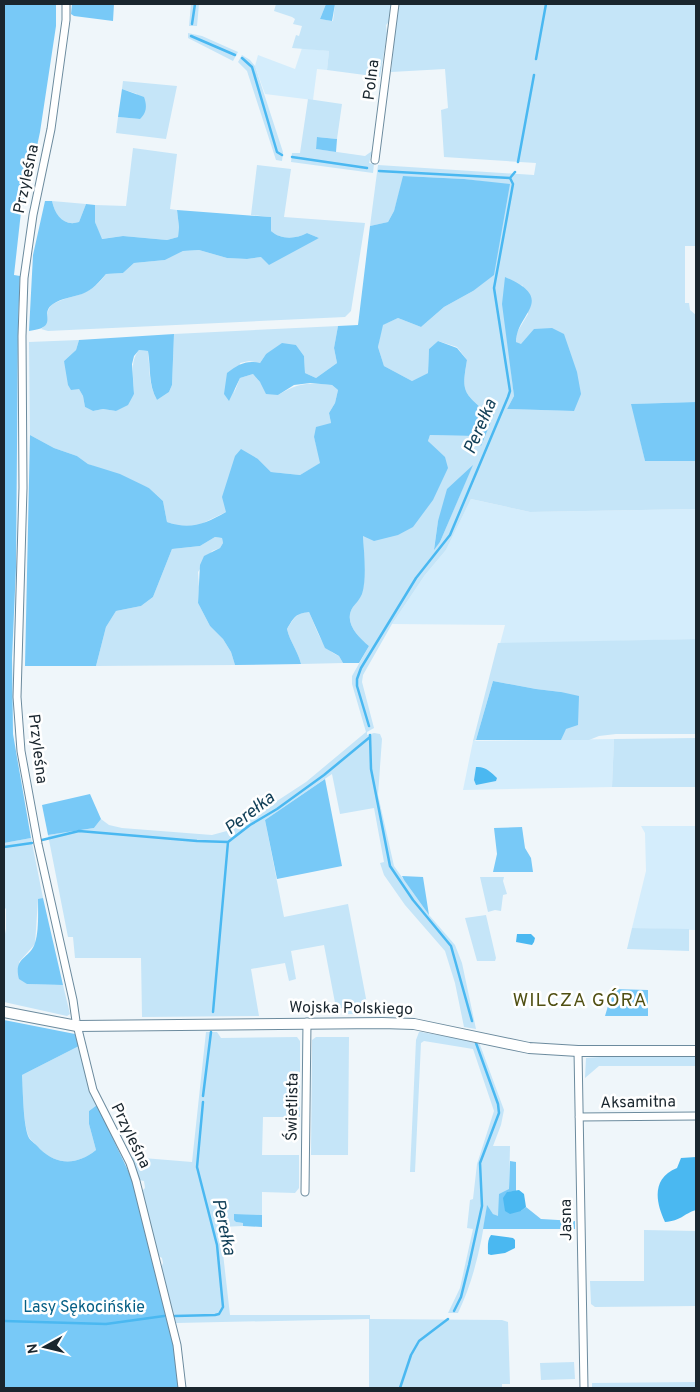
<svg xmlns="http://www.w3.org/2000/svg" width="700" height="1392" font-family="Overpass,sans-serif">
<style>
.built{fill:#d4edfc}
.green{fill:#c5e5f8;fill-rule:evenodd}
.forest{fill:#78c9f7}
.water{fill:#4ab8f1}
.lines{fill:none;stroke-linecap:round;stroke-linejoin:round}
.stream{stroke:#4ab8f1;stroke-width:2.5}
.street-casing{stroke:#6c8b9e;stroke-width:9}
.secondary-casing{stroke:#6c8b9e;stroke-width:12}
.street{stroke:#fff;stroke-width:7}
.secondary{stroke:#fff;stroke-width:10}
.labels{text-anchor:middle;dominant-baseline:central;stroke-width:5;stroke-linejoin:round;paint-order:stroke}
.street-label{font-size:16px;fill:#1a262e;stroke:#fff}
.park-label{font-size:16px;fill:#065f85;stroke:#fff}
.water-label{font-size:18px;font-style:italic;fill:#113f57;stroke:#fff}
.quarter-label{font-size:19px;letter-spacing:1px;fill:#515013;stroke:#fff}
</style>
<rect width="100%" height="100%" fill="#eff6fa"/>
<path class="built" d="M302 48 329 51 327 70 317 69 313 100 265 94 255 66 258 55 295 69Z
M471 499 530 512 696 509V639L500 644 505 625 392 624 425 575 446 550Z
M614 739 612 787 463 790 473 741Z
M641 826H696V930L632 928 646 871 645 833Z"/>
<path class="green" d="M191 4H199L197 26H189Z
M276 4H326L320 19 333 21 335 4H393L390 21 386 25 387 34 380 77 327 70 329 51 292 48 296 35 299 36 302 26 293 24 295 19 292 17 274 11Z
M398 4H696V246H685V303H689L690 310 696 315V402L632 404 645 461H696V509L530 512 471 499 446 550 425 575 392 624 363 675 362 682 374 728 367 732V735L374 733 380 734 382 739 378 795 394 866 429 915 455 945 462 963 476 1029 464 1027 455 983 445 951 405 905 384 875 380 863 384 862 374 808 340 814 332 774 265 820 284 917 348 904 368 1009 363 1014H347L345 1008H336L324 945 291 951 296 979 289 981 285 963 251 969 259 1016 142 1017 141 958H75L73 937H68L48 835 94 828 101 819 109 825 122 828 212 835 234 829 306 782 366 732 352 684V676L369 646C358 637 343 622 353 607 358 600 363 590 364 582 365 566 364 551 363 535L435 449 428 441 430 435 475 436 480 446 495 409 485 411C462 392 462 390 467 360L457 347 438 341 429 349 428 373 412 381 384 366 378 347 382 325 398 318 421 327 444 307 473 291 509 185 464 179 404 176 394 211 388 222 370 226 378 165 534 175 536 163 444 157 441 110 448 108 445 69 391 72ZM522 284 528 314 516 334V342L521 345 525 340 574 411 507 409 514 396 511 369ZM472 466 440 542 434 549 438 521Z
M188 33 202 36 238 52 233 61 188 38Z
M242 55 250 60 255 66 283 152 282 161 276 160 247 71 238 62Z
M123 81 177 86 166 139 116 133 118 117 140 119 137 94 122 89Z
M308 99 342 104 337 139 318 137 316 149 365 156 372 151 369 163 374 164 373 173 291 162 292 153H300Z
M133 148 177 154 170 209 177 210 179 227 178 237 167 240 123 236 101 239 95 222V205L126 206Z
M257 165 291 169 284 217 365 223 351 311 345 317 48 331 41 329C51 323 43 308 55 303 68 296 84 296 95 286 99 283 103 278 106 274L123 273 134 263 165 260 183 251 199 250 227 258 247 259 261 257 319 238 307 233C296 239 281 240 271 231V217L251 215Z
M52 201 86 204 79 222C64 227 55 215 52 201Z
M338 326 334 348 337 363 316 378 305 373 304 356 296 345 266 354 260 363 249 361 240 363 234 393 240 378 253 374 260 382 278 395C300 382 308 383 332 385L338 390 335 403 329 413 331 423 314 437 321 463 300 475 271 472 258 459 226 512 197 526 181 527 167 522 163 501 149 488 88 464 77 456 54 448 30 435 29 342 79 340 76 350 64 361 83 396 85 407 93 411 103 409 116 411 134 394C134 379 129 362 139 350L148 351C150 368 148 384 157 400L169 392 172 385 174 334Z
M215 537 222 538 223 543 220 548 212 551 198 572 199 587 198 603 210 626 223 639 231 652 235 665 96 666 106 627 116 611 141 606 153 597 172 549 200 546Z
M309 612C317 629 321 649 339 656L343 663 301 664C298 651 290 642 287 629 295 617 295 614 309 612Z
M696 639V734H616L599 736 589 740H561L565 729 561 692 536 689 493 681 476 740 473 741 498 643Z
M696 738V787H612L614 739Z
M31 838 43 898 38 900 35 944 19 962 27 984 63 985 70 1014 67 1016 4 1002V939L6 929V909L4 907V843Z
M480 877H504L503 881 507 894 503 895 501 911 495 910 488 912Z
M486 915 496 958 495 961H477L465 918Z
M632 928 689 929V951L627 949Z
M206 1032H217L221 1038 297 1037 300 1041V1117H263L262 1155H299V1188L295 1193 262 1192V1215L235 1214 236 1222 243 1223V1226L220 1227 230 1315H370V1319L502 1320 508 1322 510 1384H502V1388H369V1319L176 1323 161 1268 163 1263 162 1258 157 1255 141 1192 145 1188 144 1181 139 1180 131 1157 192 1162Z
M419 1032H421L479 1042 504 1110 501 1125 493 1146H510L509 1189 498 1217 493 1214 487 1206C482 1242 474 1280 458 1313H448L460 1288 473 1229 467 1228 470 1200 473 1199 477 1164 494 1111 473 1049 424 1041 421 1043 415 1172H410L416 1040Z
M316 1037H349L348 1155H311L312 1040Z
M79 1046 97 1105 89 1111V1124L96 1150C77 1165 58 1166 40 1149 37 1145 31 1141 29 1137 23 1125 23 1090 22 1075Z
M613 1055 696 1056V1066H599L585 1078 586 1058 613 1056Z
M644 1230 696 1231V1306L595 1307 591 1304 590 1281H644Z
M574 1362 575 1379 541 1380 540 1363Z
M696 1382V1388H592V1383Z"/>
<path class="forest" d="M4 4H56V26L40 132 27 194 21 212 14 275 20 276 18 325 16 567 12 658 13 734 31 838 4 843Z
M72 4H114L113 21 74 16 71 14Z
M326 4H335L332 21 320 19Z
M122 89 144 97C147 105 147 113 140 119L118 117Z
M317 137 337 139 336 152 316 149Z
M403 176 464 179 510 184 494 275 473 291 444 307 421 327 398 318 383 325 378 347 384 366 412 381 428 373 429 349 438 341 457 348 467 360C462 390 462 392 485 411L496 409 481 446 474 436 430 435 428 441 445 457 448 468 433 500 413 527 398 535 374 541 363 536C364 553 367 578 362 594 360 599 356 603 353 607 343 622 358 637 369 646L359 663H343L339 656 325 648 309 612C295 614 294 617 287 629 290 642 298 651 301 664L235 665 231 652 223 639 210 626 198 603 200 565 204 556 220 548 223 543 222 538 215 537 200 546 172 549 153 597 141 606 116 611 106 627 96 666H25L30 435 54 448 77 456 88 464 120 474 149 488 163 501 167 522C190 530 205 524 226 512L222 497 235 456 241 449 258 459 271 472 300 475 320 463 314 437 316 427 331 423 329 413 335 403 338 390 332 385 310 383 294 385 278 395 266 394 260 382 253 374 240 378 229 401 224 394 227 373C239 364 246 360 260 363L266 354 282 343 296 345 304 356 305 373 316 378 337 363 334 348 338 326 358 325 370 226 388 222 394 211Z
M45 201H52C55 215 64 227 79 222L86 204 95 205V222L102 239 123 236 167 240 178 237 179 227 177 210 271 217V231C281 240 296 239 307 233L319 238 269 265 261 257 247 259 227 258 199 250 183 251 165 260 134 263 123 273 106 274C99 282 93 290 82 294 73 297 62 298 53 304 38 314 61 327 29 331L33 255Z
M505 277C558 300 516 313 516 342L521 344 534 329 552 328 564 334 577 372 581 394 574 411 507 409 514 396 502 304Z
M174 334 172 385 169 392 157 400C148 384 151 368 148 351L139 350 134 356 132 364 134 394 128 405 116 411 103 409 93 411 85 407 83 396 79 389 71 390 68 385 64 361 76 350 79 340Z
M696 402V461H645L631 404Z
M473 465 440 542 434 550 438 521 447 489Z
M493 681 536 689 561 692 579 696 578 725 566 729 561 740H476Z
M325 779 342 866 277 879 265 820Z
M90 794 101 819 94 828 48 835 42 805Z
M522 827 525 848 531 858 533 872H493L497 854 494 828Z
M402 876 423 877 429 915 404 880Z
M43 898 63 985 27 984 19 979C13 957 30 959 35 943 39 931 38 912 38 899Z
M613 989 648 990V1016H605Z
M4 1020 75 1034 79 1046 22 1075C23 1089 23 1126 29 1138 31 1141 37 1145 40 1149 58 1166 77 1165 96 1150L89 1124V1111L97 1105 133 1181 175 1345 181 1388H4Z
M510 1161 516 1162V1191L507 1192 521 1211 526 1207 541 1219 575 1221V1229H483L487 1205 493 1214 498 1216 499 1194 509 1189Z
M234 1214 262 1215V1227L243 1226V1223L236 1222 234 1220Z"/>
<path class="water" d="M476 767C485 766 491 772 497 778L496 781 476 785 474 780Z
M517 934H531L535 938 534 942 532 945 516 942Z
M696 1157V1210C683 1214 681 1221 665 1222 655 1201 652 1178 677 1168L681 1158Z
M519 1190 524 1194 526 1207 521 1211 510 1214 505 1211 503 1198 507 1192Z
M491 1235 513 1238 515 1240V1248L505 1253 491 1255 488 1254C488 1248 487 1240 491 1235Z"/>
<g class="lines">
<path class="stream" d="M192 24 195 4
M191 36 235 55
M242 58 252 67 277 152 282 155
M536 59 546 4
M292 157 367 168
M518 162 534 75
M510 178 515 172
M369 726 357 686V679L361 668 416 578 450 535 508 397 510 391 494 288 513 184 510 178 379 171
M370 735 371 769 390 866 413 900 451 946 472 1021
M42 840 79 831 197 841 228 842
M4 847 32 843
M213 1012 228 842 250 825 277 809 324 775 370 737
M203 1096 211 1032
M454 1311 461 1297 469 1265 482 1206 480 1163 499 1113 498 1104 476 1043
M175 1316 215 1315 219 1314 223 1307 217 1245 197 1167 203 1102
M4 1321 106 1324 164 1316
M400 1388 411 1355 419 1341 448 1319"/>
<defs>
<path id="street" d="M66 4V20L51 129 33 215 24 278 22 336 23 488 17 697 21 751 38 844 73 1000 76 1021 93 1090 130 1163 136 1181 177 1345 182 1388
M375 160 395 4
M578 1051 584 1388
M579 1117 696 1116
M305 1192 307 1022"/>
<path id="secondary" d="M4 1012 77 1026 382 1023 414 1024 529 1048 578 1051H696"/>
</defs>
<use href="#street" class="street-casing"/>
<use href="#secondary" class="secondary-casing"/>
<use href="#street" class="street"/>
<use href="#secondary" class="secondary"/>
</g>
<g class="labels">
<g class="street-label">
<text transform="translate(372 80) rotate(-83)">Polna</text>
<text transform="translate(27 179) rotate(-78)">Przyleśna</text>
<text transform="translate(37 749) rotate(83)">Przyleśna</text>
<text transform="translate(351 1009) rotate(1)">Wojska Polskiego</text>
<text transform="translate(638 1103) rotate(-1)">Aksamitna</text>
<text transform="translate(293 1107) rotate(-89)">Świetlista</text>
<text transform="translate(130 1136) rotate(64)">Przyleśna</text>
<text transform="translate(567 1220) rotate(-91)">Jasna</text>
</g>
<g class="park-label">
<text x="84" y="1308">Lasy Sękocińskie</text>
</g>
<g class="water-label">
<text transform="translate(481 427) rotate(-67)">Perełka</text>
<text transform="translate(250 814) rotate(-38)">Perełka</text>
<text transform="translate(223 1227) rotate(78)">Perełka</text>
</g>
<g class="quarter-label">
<text x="580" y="1001">WILCZA GÓRA</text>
</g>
</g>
<rect width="700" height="1392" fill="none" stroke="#1a262e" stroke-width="10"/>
<g transform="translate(45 1347) rotate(262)" stroke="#ffffff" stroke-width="4" paint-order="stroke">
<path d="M0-4L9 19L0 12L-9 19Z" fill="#1a262e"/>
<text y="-8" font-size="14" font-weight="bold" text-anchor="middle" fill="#1a262e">N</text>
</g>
</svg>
